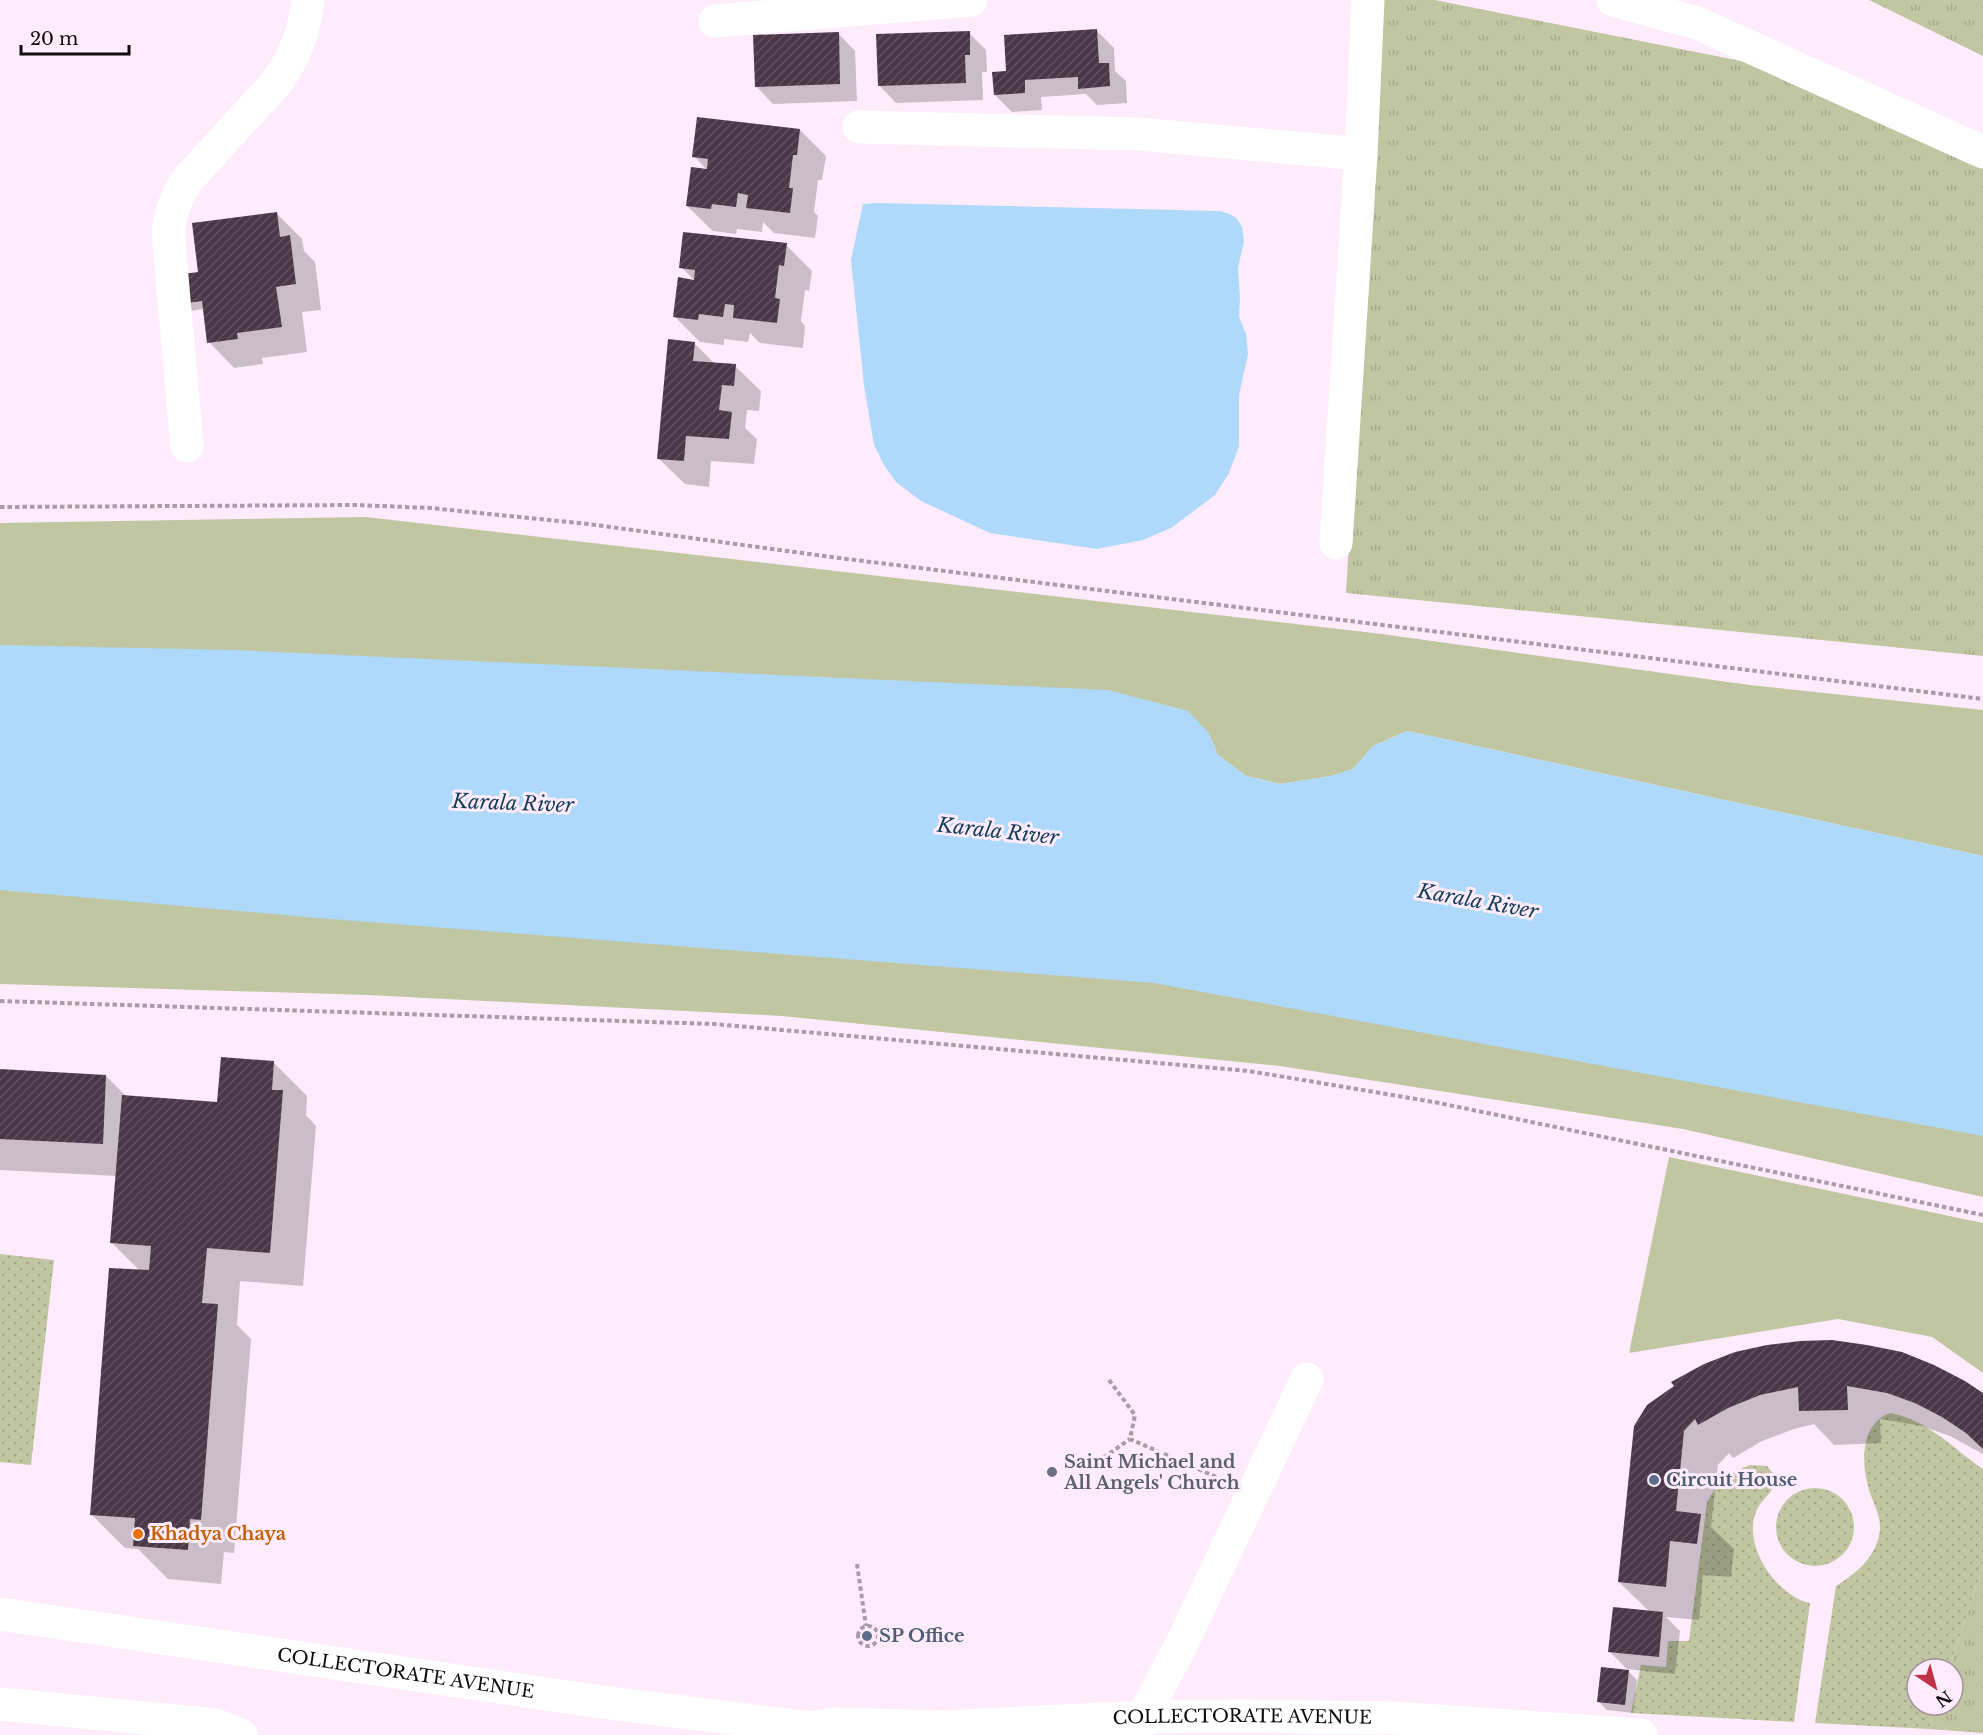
<svg xmlns="http://www.w3.org/2000/svg" width="1983" height="1735" font-family="'Libre Baskerville',serif">
<style>
.grass{fill:#c1c6a2}
.park{fill:url(#park-tufts)}
.garden{fill:url(#garden-dots)}
.water{fill:#aed9fa}
.shadow{fill:#0003}
.building{fill:url(#building-hatch)}
.lines{fill:none;stroke-linecap:round;stroke-linejoin:round}
.path{stroke:#a99ba8;stroke-width:4;stroke-dasharray:4.5 3;stroke-linecap:butt}
.minor{stroke:#fff;stroke-width:33}
.worship-dot{fill:#6b7280;stroke:#feecfc;stroke-width:2}
.service-dot{fill:#5c6f8a;stroke:#feecfc;stroke-width:2}
.food-dot{fill:#e8710a;stroke:#feecfc;stroke-width:2}
.labels{text-anchor:middle;dominant-baseline:central;stroke-width:6;stroke-linejoin:round;paint-order:stroke}
.worship-label{font-size:18px;font-weight:bold;fill:#5b616d;stroke:#feecfc;text-anchor:start}
.service-label{font-size:18px;font-weight:bold;fill:#4e5e75;stroke:#feecfc;text-anchor:start}
.food-label{font-size:18px;font-weight:bold;fill:#c56008;stroke:#feecfc;text-anchor:start}
.street-label{font-size:18px;fill:#120b11;stroke:#feecfc}
.water-label{font-size:20px;font-style:italic;fill:#133d59;stroke:#feecfc}
</style>
<defs>
<pattern id="park-tufts" width="24" height="20" patternUnits="userSpaceOnUse" patternTransform="scale(1.5)"><rect width="24" height="20" fill="#c1c6a2"/><path d="M3 7l-1-3M5 7V3M7 7l1-3M15 17l-1-3M17 17v-4M19 17l1-3" fill="none" stroke="#a5a98a"/></pattern>
<pattern id="garden-dots" width="8" height="8" patternUnits="userSpaceOnUse" patternTransform="scale(1.5)"><rect width="8" height="8" fill="#c1c6a2"/><path d="M2 2h.1M6 6h.1" fill="none" stroke="#a5a98a" stroke-width="1.8" stroke-linecap="round"/></pattern>
<pattern id="building-hatch" width="6" height="6" patternUnits="userSpaceOnUse" patternTransform="scale(1.5)"><rect width="6" height="6" fill="#4a3848"/><path d="M-1 1l2-2M0 6l6-6M5 7l2-2" fill="none" stroke="#60515e"/></pattern>
</defs>
<rect width="100%" height="100%" fill="#feecfc"/>
<path class="grass" d="M366 517 1382 634 1750 685 1983 710V856L1407 731 1373 746 1353 769 1331 776 1280 784 1246 776 1218 755 1208 732 0 652V523Z
M0 850 613 890 1983 1097V1197L1683 1129 1280 1066 782 1016 368 995 0 984Z
M1669 1157 1983 1223V1373L1932 1337 1838 1319 1629 1353Z"/>
<path class="park" d="M1382 0H1435L1746 62 1983 166V656L1346 593Z
M1869 0H1983V56Z
M1983 1565V1733L1929 1729 1937 1705H1953V1669H1949Z"/>
<path class="garden" d="M0 1254 54 1260 31 1465 0 1462Z
M1890 1413C1926 1419 1954 1449 1983 1469V1565L1949 1669H1917V1705H1937L1929 1729 1815 1723 1836 1586C1857 1573 1877 1556 1880 1530 1881 1515 1873 1503 1869 1490 1861 1463 1860 1424 1890 1413Z
M1750 1465 1767 1466 1776 1477C1776 1492 1761 1498 1756 1512 1742 1546 1777 1596 1810 1603L1794 1722 1631 1713 1641 1665 1666 1667 1668 1641H1689L1707 1502C1717 1484 1731 1472 1750 1465Z
M1776 1527a39 39 0 1 1 78 0a39 39 0 1 1-78 0Z"/>
<path class="water" d="M878 203 1220 211 1230 214 1237 219 1242 227 1244 241 1238 268 1240 299 1239 316 1246 334 1248 354 1239 395V446L1229 473 1215 495 1171 528 1143 540 1097 549 990 533 921 501 896 482 884 465 874 445 864 385 851 260 863 204Z
M0 645 234 650 1108 690 1188 711 1208 732 1218 755 1246 776 1280 784 1331 776 1353 769 1373 746 1407 731 1983 856V1136L1154 983 318 918 0 890Z"/>
<path class="shadow" d="M1097 31 1114 48 1115 71 1126 81 1127 103 1097 105 1086 94 1041 97 1042 110 1012 112 995 95 1008 72Z
M838 33 855 51 857 101 773 104 756 86Z
M969 33 986 50 987 72H982L983 100 896 103 879 85Z
M800 130 826 156 822 180H818L814 212 818 216 815 238 774 233 763 222 762 232 737 229 736 234 713 231 687 206 708 171 694 156Z
M276 213 302 239 304 251 315 262 321 310 302 312 307 352 262 358 263 364 234 368 209 342 204 309 176 313 197 274Z
M786 245 812 271 809 291 805 290 801 321 805 326 803 348 760 343 750 333 748 342 724 339V345L700 342 675 317 695 281 681 267Z
M694 343 715 364 735 366 761 391 759 411 747 410 745 428 757 439 754 464 711 461 709 487 685 484 659 459Z
M273 1062 307 1096 306 1115 316 1126 303 1286 240 1281 237 1325 251 1339 234 1553 224 1552 221 1584 168 1579 138 1549 125 1548 91 1514 140 1271 111 1242 117 1176 0 1170V1071L106 1076 126 1096 218 1103Z
M1705 1366 1983 1395V1454L1950 1436 1922 1426 1880 1419 1881 1443 1834 1445 1814 1424 1794 1429 1762 1441 1733 1458 1729 1453 1718 1465 1711 1527 1734 1549 1731 1577 1703 1575 1699 1620 1666 1617 1680 1631 1675 1674 1627 1669 1610 1652 1650 1612 1619 1582Z
M1628 1671 1637 1680 1633 1713 1607 1710 1599 1702Z"/>
<path class="building" d="M1097 29 1099 63H1109L1110 86 1078 89V77L1025 80V93L994 95 992 72 1006 71 1004 35Z
M970 31V55H965L966 83 878 86 876 34Z
M839 32 840 84 755 87 753 35Z
M697 117 800 129 797 155H793L789 188H793L790 213 746 208 748 195 738 193 736 207 712 204 711 209 686 206 691 167 707 169 708 159 692 157Z
M277 212 280 237 290 235 296 284 276 287 282 327 237 333 238 339 207 343 202 301 166 306 162 277 198 272 192 223Z
M683 232 787 243 784 266 779 265 775 298 780 299 777 323 733 318 734 305 725 304 723 317 699 314 698 320 673 317 678 277 694 280 695 270 679 268Z
M668 339 695 342 693 361 736 364 734 386 722 385 719 410 732 412 729 439 686 436 684 461 657 459Z
M221 1057 274 1061 272 1090H283L270 1253 207 1248 202 1303 218 1304 201 1520 190 1519 188 1550 133 1546 135 1518 90 1515 109 1268 149 1270 151 1246 110 1243 122 1095 217 1102Z
M0 1069 106 1075 103 1144 0 1139Z
M1832 1340 1867 1345 1902 1352 1934 1365 1965 1381 1983 1393V1449L1966 1433 1942 1417 1915 1403 1887 1393 1847 1386 1848 1410 1799 1411 1798 1387 1760 1395 1728 1408 1698 1425 1695 1419 1684 1431 1676 1511 1701 1514 1697 1544 1670 1541 1666 1587 1618 1582 1634 1426 1647 1405 1674 1386 1671 1382 1704 1364 1735 1352 1767 1345 1800 1341Z
M1613 1607 1663 1612 1659 1657 1608 1652Z
M1601 1667 1629 1670 1625 1705 1597 1702Z"/>
<g class="lines">
<path class="path" d="M0 507 356 505 431 508 588 524 839 558 1983 699
M0 1001 714 1024 1249 1071 1434 1102 1983 1215
M1109 1380 1135 1415 1130 1439 1223 1480
M1079 1475 1130 1439
M857 1564 866 1626
M858 1636a10 10 0 1 1 20 0a10 10 0 1 1-20 0Z"/>
<g class="minor">
<path d="M1613 0 1697 23 1983 152"/>
<path d="M715 21 971 0"/>
<path d="M859 127 1138 134 1361 154"/>
<path d="M187 446 168 232C171 211 176 196 188 179L276 83C295 57 304 32 308 0"/>
<path d="M1336 543 1361 154 1368 0"/>
<path id="s1" d="M0 1614 594 1701 810 1728 834 1724 942 1727 1143 1717 1241 1716 1393 1718 1641 1735"/>
<path d="M0 1704 216 1725 241 1735"/>
<path d="M1135 1733 1184 1639 1307 1379"/>
</g>
</g>
<circle class="worship-dot" cx="1052" cy="1472" r="6"/>
<g class="service-dot">
<circle cx="1654" cy="1480" r="6"/>
<circle cx="867" cy="1636" r="6"/>
</g>
<circle class="food-dot" cx="138" cy="1534" r="6"/>
<g class="labels">
<g class="worship-label">
<text x="1064" y="1462">Saint Michael and<tspan x="1064" dy="21">All Angels' Church</tspan></text>
</g>
<g class="service-label">
<text x="1666" y="1480">Circuit House</text>
<text x="879" y="1636">SP Office</text>
</g>
<g class="food-label">
<text x="150" y="1534">Khadya Chaya</text>
</g>
<g class="street-label">
<text stroke="none"><textPath href="#s1" startOffset="410">COLLECTORATE AVENUE</textPath></text>
<text stroke="none"><textPath href="#s1" startOffset="1251">COLLECTORATE AVENUE</textPath></text>
</g>
<g class="water-label">
<text transform="translate(513 803) rotate(2)">Karala River</text>
<text transform="translate(998 831) rotate(6)">Karala River</text>
<text transform="translate(1478 901) rotate(10)">Karala River</text>
</g>
</g>
<g transform="translate(1935 1687) rotate(144)"><circle r="28" fill="#feecfc" stroke="#a0929e" stroke-width="1.5"/>
<path d="M0-4.5L10 22L0 15L-10 22Z" fill="#c13046"/>
<text y="-9" font-size="16" font-weight="bold" text-anchor="middle" fill="#120b11">N</text>
</g>
<path d="M21 45v9h108v-9" fill="none" stroke="#120b11" stroke-width="3"/>
<text x="30" y="45" font-size="18" fill="#120b11" stroke="#feecfc" stroke-width="4.5" paint-order="stroke">20 m</text>
</svg>
